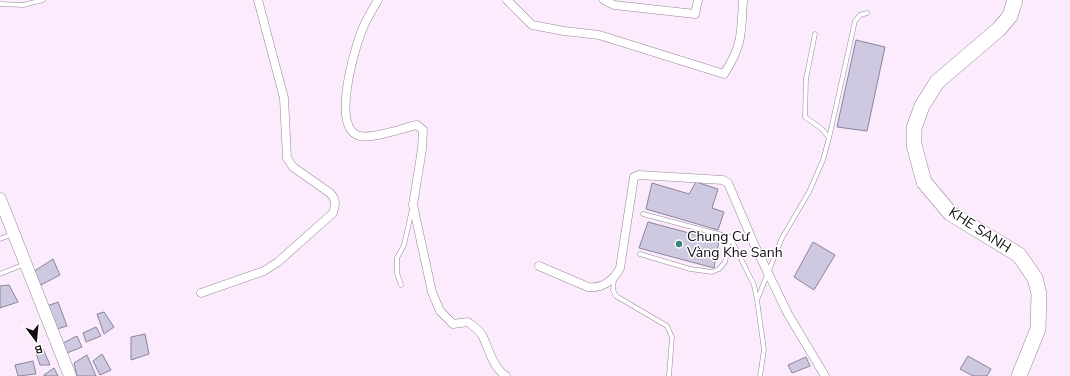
<svg xmlns="http://www.w3.org/2000/svg" width="1070" height="376" font-family="'Nunito Sans',sans-serif">
<style>
.building{fill:#cec9e0;stroke:#8a859a}
.lines{fill:none;stroke-linecap:round;stroke-linejoin:round}
.lane-casing{stroke:#968798;stroke-width:5}
.street-casing{stroke:#968798;stroke-width:9}
.secondary-casing{stroke:#968798;stroke-width:13}
.highway-casing{stroke:#968798;stroke-width:16}
.lane{stroke:#fff;stroke-width:4}
.street{stroke:#fff;stroke-width:8}
.secondary{stroke:#fff;stroke-width:12}
.highway{stroke:#fff;stroke-width:15}
.poi-dot{fill:#3c847f;stroke:#fff;stroke-width:1.5}
.labels{text-anchor:middle;dominant-baseline:central;stroke-width:3;stroke-linejoin:round;paint-order:stroke}
.street-label{font-size:14px;fill:#100b11;stroke:#fff}
.poi-label{font-size:14px;fill:#100b11;stroke:#fff;text-anchor:start}
</style>
<rect width="100%" height="100%" fill="#fceafd"/>
<path class="building" d="M856 40 885 47 867 131 837 127Z
M696 182 718 189 712 208 724 212 718 230 646 209 652 183 689 194Z
M648 222 719 241 714 268 639 248Z
M813 242 835 255 814 290 794 277Z
M53 259 60 275 39 286 33 272Z
M9 285 18 302 0 308V286Z
M58 302 67 326 57 329 47 306Z
M104 312 114 327 104 334 97 314Z
M96 327 101 336 86 342 83 333Z
M145 334 149 354 131 360V337Z
M77 336 82 347 67 353 63 343Z
M43 349 50 365H40L36 353Z
M102 354 111 370 100 375 93 361Z
M87 355 96 376H77L74 363Z
M968 356 991 369 987 376H973L960 369Z
M806 357 810 366 792 373 788 365Z
M33 361 36 374 18 376 15 365Z
M54 368 58 376H44V375Z"/>
<g class="lines">
<defs>
<path id="lane" d="M0 4 23 5 43 0
M829 138 855 21 860 15 867 13
M643 214 730 237 754 285 757 300
M0 239 13 234
M640 254 690 269 712 272 719 269 725 262 730 237
M0 274 25 264
M614 279 613 290 616 296 667 326 672 337 669 376
M401 285 397 273V258L404 245 412 209
M760 376 764 350 757 300 782 238 809 192 823 160 829 138 822 129 805 117 806 79 815 34"/>
<path id="street" d="M378 0C372 10 366 20 362 30 355 48 330 129 360 136 375 139 402 128 417 125L423 130 422 149 413 205 432 292 440 311 453 324 468 322C473 326 479 330 482 335 489 348 492 367 506 376
M507 0 532 25 564 31 599 35 724 74C743 45 741 33 743 0
M604 0 614 5 695 14 698 0
M539 266 588 287C602 289 614 280 620 268L634 177 639 175 723 180 728 183 754 244 788 314 825 376
M201 293 264 271 278 262 333 213C336 204 336 199 330 193L293 167 287 158 284 98 258 0"/>
<path id="secondary" d="M0 199 70 376"/>
<path id="highway" d="M1015 0 1010 16 999 29 937 82 922 106 914 128V145L924 182 950 213 1019 255 1035 278 1039 294 1038 329 1019 376"/>
</defs>
<use href="#lane" class="lane-casing"/>
<use href="#street" class="street-casing"/>
<use href="#secondary" class="secondary-casing"/>
<use href="#highway" class="highway-casing"/>
<use href="#lane" class="lane"/>
<use href="#street" class="street"/>
<use href="#secondary" class="secondary"/>
<use href="#highway" class="highway"/>
</g>
<circle class="poi-dot" cx="679" cy="244" r="4"/>
<g class="labels">
<g class="street-label">
<text transform="translate(980 230) rotate(33)">KHE SANH</text>
</g>
<g class="poi-label">
<text x="687" y="236">Chung Cư<tspan x="687" dy="16">Vàng Khe Sanh</tspan></text>
</g>
</g>
<g transform="translate(36 340) rotate(164)" stroke="#ffffff" stroke-width="3" paint-order="stroke">
<path d="M0-3L7 15L0 10L-7 15Z" fill="#100b11"/>
<text y="-6" font-size="11" font-weight="bold" text-anchor="middle" fill="#100b11">B</text>
</g>
</svg>
